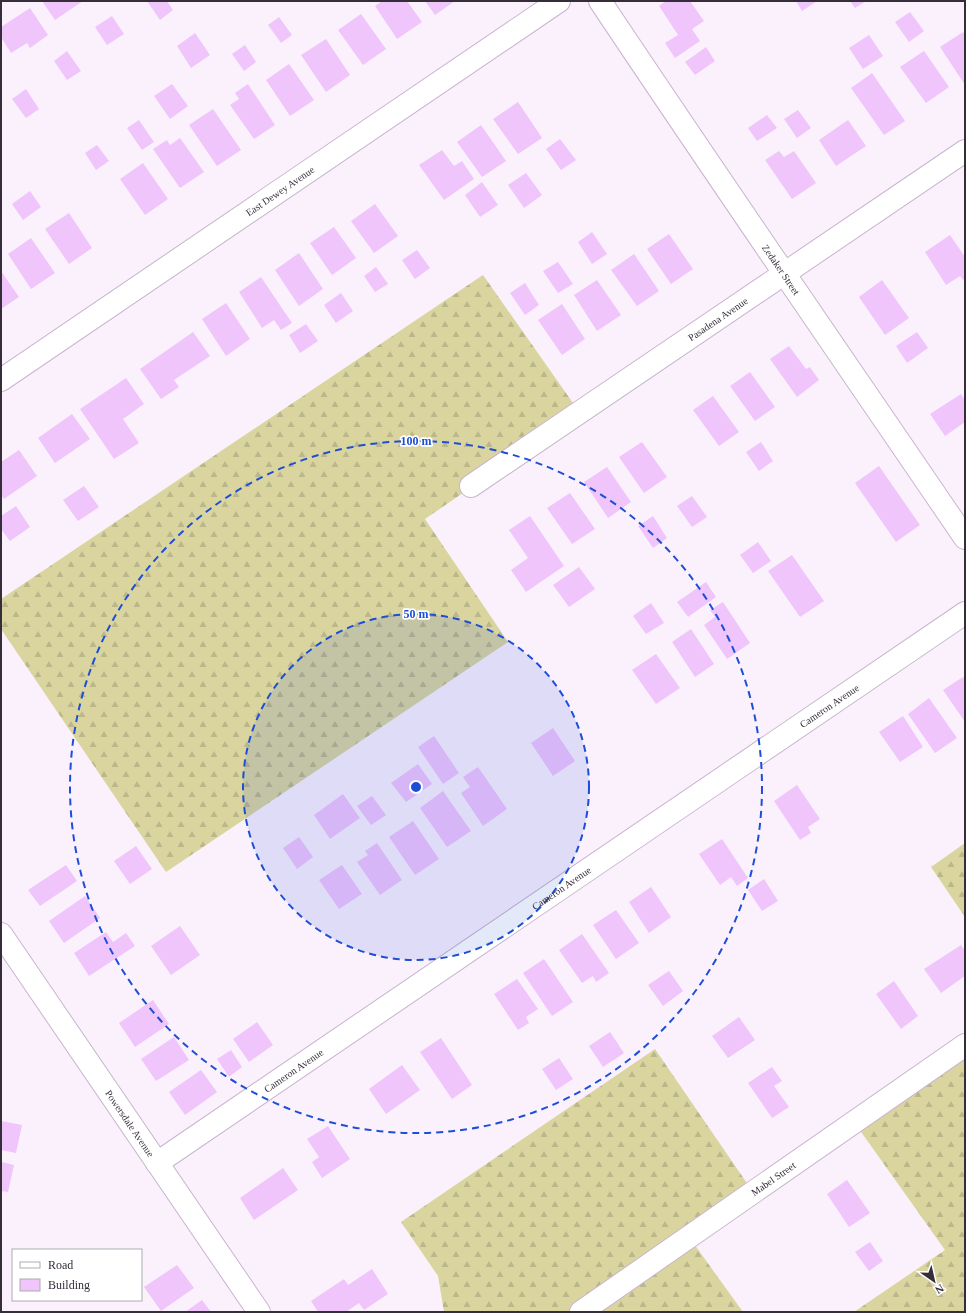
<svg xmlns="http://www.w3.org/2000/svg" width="966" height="1313" font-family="'Times New Roman',serif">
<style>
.forest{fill:url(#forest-firs)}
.building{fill:#f0c5fc}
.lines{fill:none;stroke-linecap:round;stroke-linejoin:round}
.minor-casing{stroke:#c9b4cf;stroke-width:24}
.minor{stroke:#fff;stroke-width:22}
.ring{fill:none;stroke:#1d4ed8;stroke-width:2;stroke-dasharray:7 5}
.labels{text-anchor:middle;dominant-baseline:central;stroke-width:3.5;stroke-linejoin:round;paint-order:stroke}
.street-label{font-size:10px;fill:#352d38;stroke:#fff}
.centre{fill:#1d4ed8;stroke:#fff;stroke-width:2}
.ring-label{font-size:12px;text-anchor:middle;font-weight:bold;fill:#1d4ed8;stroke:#fff;stroke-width:3.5;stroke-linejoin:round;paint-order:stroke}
</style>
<defs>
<pattern id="forest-firs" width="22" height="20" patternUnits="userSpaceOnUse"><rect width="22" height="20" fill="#dad59f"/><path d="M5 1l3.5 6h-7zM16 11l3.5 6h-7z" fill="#bcb78a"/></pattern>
</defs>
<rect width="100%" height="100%" fill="#faf1fc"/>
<path class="forest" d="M483 275 580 413 425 519 508 642 166 872 1 629V599Z
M965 843V917L931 867Z
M965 1045V1312H854L945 1250 854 1122Z
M655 1049 753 1192 689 1237 743 1312H444L438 1276 401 1222Z"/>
<path class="building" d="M42 1H83L55 20Z
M147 1H167L173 10 160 20Z
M382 1H407L422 22 397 39 375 6Z
M425 1H455L435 15Z
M666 1H690L704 21 692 29 700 41 675 58 665 43 678 35 659 6Z
M796 1H817L802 11Z
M850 1H866L855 8Z
M30 8 48 35 30 48 27 43 11 53 1 37V27Z
M910 12 924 31 909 42 895 22Z
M361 14 386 49 363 65 338 30Z
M112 16 124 34 107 45 95 27Z
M279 17 292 35 281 43 268 25Z
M963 32 965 35V85L940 47Z
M195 33 210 55 191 68 177 46Z
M869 35 883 56 863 69 849 48Z
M326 39 350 75 326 92 301 55Z
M245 45 256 62 244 71 232 54Z
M706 47 715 61 695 75 685 62Z
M67 51 81 71 67 80 54 61Z
M924 51 949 87 926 103 900 67Z
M289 64 314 100 290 116 266 80Z
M872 73 905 121 884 135 851 88Z
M172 84 188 106 170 119 154 96Z
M248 84 275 125 254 139 230 105 239 99 235 93Z
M26 89 39 109 26 118 12 99Z
M518 102 542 138 518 154 493 119Z
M213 109 241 150 217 166 189 125Z
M798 110 811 128 797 138 784 119Z
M767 115 777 128 757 141 748 128Z
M139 120 154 142 142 150 127 128Z
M848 120 866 146 836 166 819 140Z
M481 125 506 161 482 177 457 142Z
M180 138 204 172 180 188 153 149 167 140 170 145Z
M560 139 576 160 561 170 546 149Z
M97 145 109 161 96 170 85 153Z
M442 150 454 166 462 161 474 179 444 200 419 165Z
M779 151 784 157 794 151 816 183 792 199 765 160Z
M143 163 168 199 145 215 120 179Z
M526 173 542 195 524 208 508 185Z
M482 182 498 205 480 217 465 195Z
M30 191 41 207 23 220 12 204Z
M375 204 398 236 374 253 351 221Z
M69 213 92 248 69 264 45 229Z
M334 227 356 258 332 275 310 243Z
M592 232 607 254 592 264 578 242Z
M669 234 693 269 671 284 647 249Z
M950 235 965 257V278L963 280 960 276 946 285 925 252Z
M31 238 55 273 31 289 8 254Z
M417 250 430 268 415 279 402 260Z
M299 253 323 289 299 306 275 270Z
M634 254 659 291 637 306 611 270Z
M558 262 573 284 558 293 543 271Z
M376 267 388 284 375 292 364 276Z
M1 271 19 297 1 309Z
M261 277 292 323 281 330 274 320 262 328 239 292Z
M597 280 621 315 597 331 574 295Z
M882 280 909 318 885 335 859 297Z
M525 283 539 305 525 315 510 293Z
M341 293 353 311 336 323 324 305Z
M226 303 250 339 226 356 202 319Z
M562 304 585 339 562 355 538 320Z
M306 324 318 341 300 353 289 335Z
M193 332 210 356 174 380 179 387 161 399 140 369Z
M917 332 928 348 907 363 896 346Z
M789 346 806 369 810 367 819 380 797 397 770 359Z
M750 372 775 407 755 421 730 386Z
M126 378 144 404 123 419 139 443 114 459 80 409Z
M961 394 965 400V422L945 436 930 414Z
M713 396 739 432 719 446 693 410Z
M72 414 90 439 55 463 38 438Z
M642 442 667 477 644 493 619 457Z
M761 442 773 461 759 471 746 452Z
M19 450 37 476 4 499 1 495V462Z
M879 466 920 525 896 542 855 483Z
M607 467 631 502 608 518 584 482Z
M84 486 99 507 78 521 63 500Z
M570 493 595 529 572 544 547 508Z
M692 496 707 517 692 527 677 506Z
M16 506 30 527 10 541 1 529V516Z
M530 516 564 566 526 592 511 570 528 558 509 530Z
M653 516 667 538 653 548 638 526Z
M758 542 771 561 753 573 740 555Z
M792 555 824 601 800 617 768 571Z
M579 567 595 589 569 607 553 585Z
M706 582 716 597 688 617 677 602Z
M723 602 750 643 727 659 704 625 715 617 710 610Z
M651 603 664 623 646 634 633 616Z
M691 629 714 664 695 677 672 642Z
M656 654 680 688 656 704 632 670Z
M963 677 965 680V722L943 690Z
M929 698 957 738 935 753 908 714Z
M903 716 923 747 900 762 879 732Z
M553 728 575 761 553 776 531 743Z
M434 736 459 773 443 784 418 747Z
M418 764 432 784 406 802 391 783Z
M478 767 507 809 483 826 461 793 470 787 463 777Z
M797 785 820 819 808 827 811 833 800 840 774 801Z
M443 791 471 831 447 847 420 808Z
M343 794 360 818 330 839 314 815Z
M372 796 386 815 371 825 357 806Z
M413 821 439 859 415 875 389 837Z
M299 837 313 857 297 869 283 848Z
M722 839 748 878 737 886 731 877 720 885 699 854Z
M377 843 402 880 380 895 357 862 368 855 365 851Z
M136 846 152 869 130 884 114 861Z
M66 865 77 881 40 906 28 890Z
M342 865 362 894 339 909 319 880Z
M764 879 778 901 762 911 748 890Z
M651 887 671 917 649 933 629 902Z
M85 896 100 918 64 943 49 921Z
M616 910 639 943 616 959 593 925Z
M180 926 200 955 171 975 151 946Z
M106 932 113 942 126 933 135 946 89 976 74 953Z
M582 934 609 973 596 982 593 976 582 983 559 950Z
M961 945 965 951V976L941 993 924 969Z
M544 959 573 1002 552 1016 523 973Z
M669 971 683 991 663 1006 648 985Z
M517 979 538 1009 526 1017 529 1023 518 1030 494 994Z
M894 981 918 1016 901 1029 876 994Z
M153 1000 169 1024 135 1047 119 1023Z
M739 1017 755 1040 728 1058 712 1036Z
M257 1022 273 1045 249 1062 233 1039Z
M610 1032 624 1053 603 1067 589 1046Z
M174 1037 189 1060 156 1081 141 1059Z
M441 1038 472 1085 452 1099 420 1052Z
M231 1050 242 1067 229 1077 217 1059Z
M559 1058 573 1079 556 1090 542 1069Z
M402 1065 420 1090 386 1114 369 1089Z
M772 1067 782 1081 774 1086 789 1107 772 1118 748 1083Z
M201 1070 217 1092 185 1115 169 1092Z
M1 1121 22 1125 16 1153 1 1150Z
M328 1126 350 1159 322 1178 312 1162 319 1157 307 1139Z
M1 1162 14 1165 8 1192 1 1191Z
M283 1168 298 1190 254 1220 240 1198Z
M847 1180 870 1213 849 1227 827 1194Z
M870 1242 883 1261 869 1271 855 1252Z
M177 1265 194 1288 161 1311 144 1287Z
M372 1269 388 1294 364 1310 359 1303 346 1312H318L311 1301 344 1279 348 1285Z
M202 1300 211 1312H185Z"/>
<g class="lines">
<defs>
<g id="minor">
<path id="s1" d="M600 1C720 181 843 359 965 538"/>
<path id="s2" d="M1 380 559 1"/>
<path id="s3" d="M471 486 965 151"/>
<path id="s4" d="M1 934 259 1312"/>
<path id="s5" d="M157 1163 965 613"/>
<path id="s6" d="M581 1312 965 1045"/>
</g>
</defs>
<use href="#minor" class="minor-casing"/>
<use href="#minor" class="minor"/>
</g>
<circle cx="416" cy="787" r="173" fill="#1d4ed8" fill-opacity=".12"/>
<g class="ring">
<circle cx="416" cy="787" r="173"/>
<circle cx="416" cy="787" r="346"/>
</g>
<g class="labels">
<g class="street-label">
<text stroke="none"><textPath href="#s2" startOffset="337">East Dewey Avenue</textPath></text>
<text stroke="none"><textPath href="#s1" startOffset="324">Zedaker Street</textPath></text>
<text stroke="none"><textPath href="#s3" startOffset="298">Pasadena Avenue</textPath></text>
<text stroke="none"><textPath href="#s5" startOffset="813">Cameron Avenue</textPath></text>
<text stroke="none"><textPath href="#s5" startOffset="489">Cameron Avenue</textPath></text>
<text stroke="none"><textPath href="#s5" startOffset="165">Cameron Avenue</textPath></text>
<text stroke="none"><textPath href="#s4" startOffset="229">Powersdale Avenue</textPath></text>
<text stroke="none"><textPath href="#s6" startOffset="234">Mabel Street</textPath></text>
</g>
</g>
<circle cx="416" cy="787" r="6" class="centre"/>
<g class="ring-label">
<text x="416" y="445">100 m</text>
<text x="416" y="618">50 m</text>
</g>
<rect width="966" height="1313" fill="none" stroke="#352d38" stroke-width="4"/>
<rect x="12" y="1249" width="130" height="52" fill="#ffffff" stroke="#aeabaf"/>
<rect x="20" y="1262" width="20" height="6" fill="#ffffff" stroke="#aeabaf"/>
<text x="48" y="1269" font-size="12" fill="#352d38">Road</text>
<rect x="20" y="1279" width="20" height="12" fill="#f0c5fc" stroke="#aeabaf"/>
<text x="48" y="1289" font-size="12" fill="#352d38">Building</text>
<g transform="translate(934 1281) rotate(146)" stroke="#ffffff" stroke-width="3" paint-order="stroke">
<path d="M0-3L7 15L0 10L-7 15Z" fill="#352d38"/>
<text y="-6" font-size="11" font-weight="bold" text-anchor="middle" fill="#352d38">N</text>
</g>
</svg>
